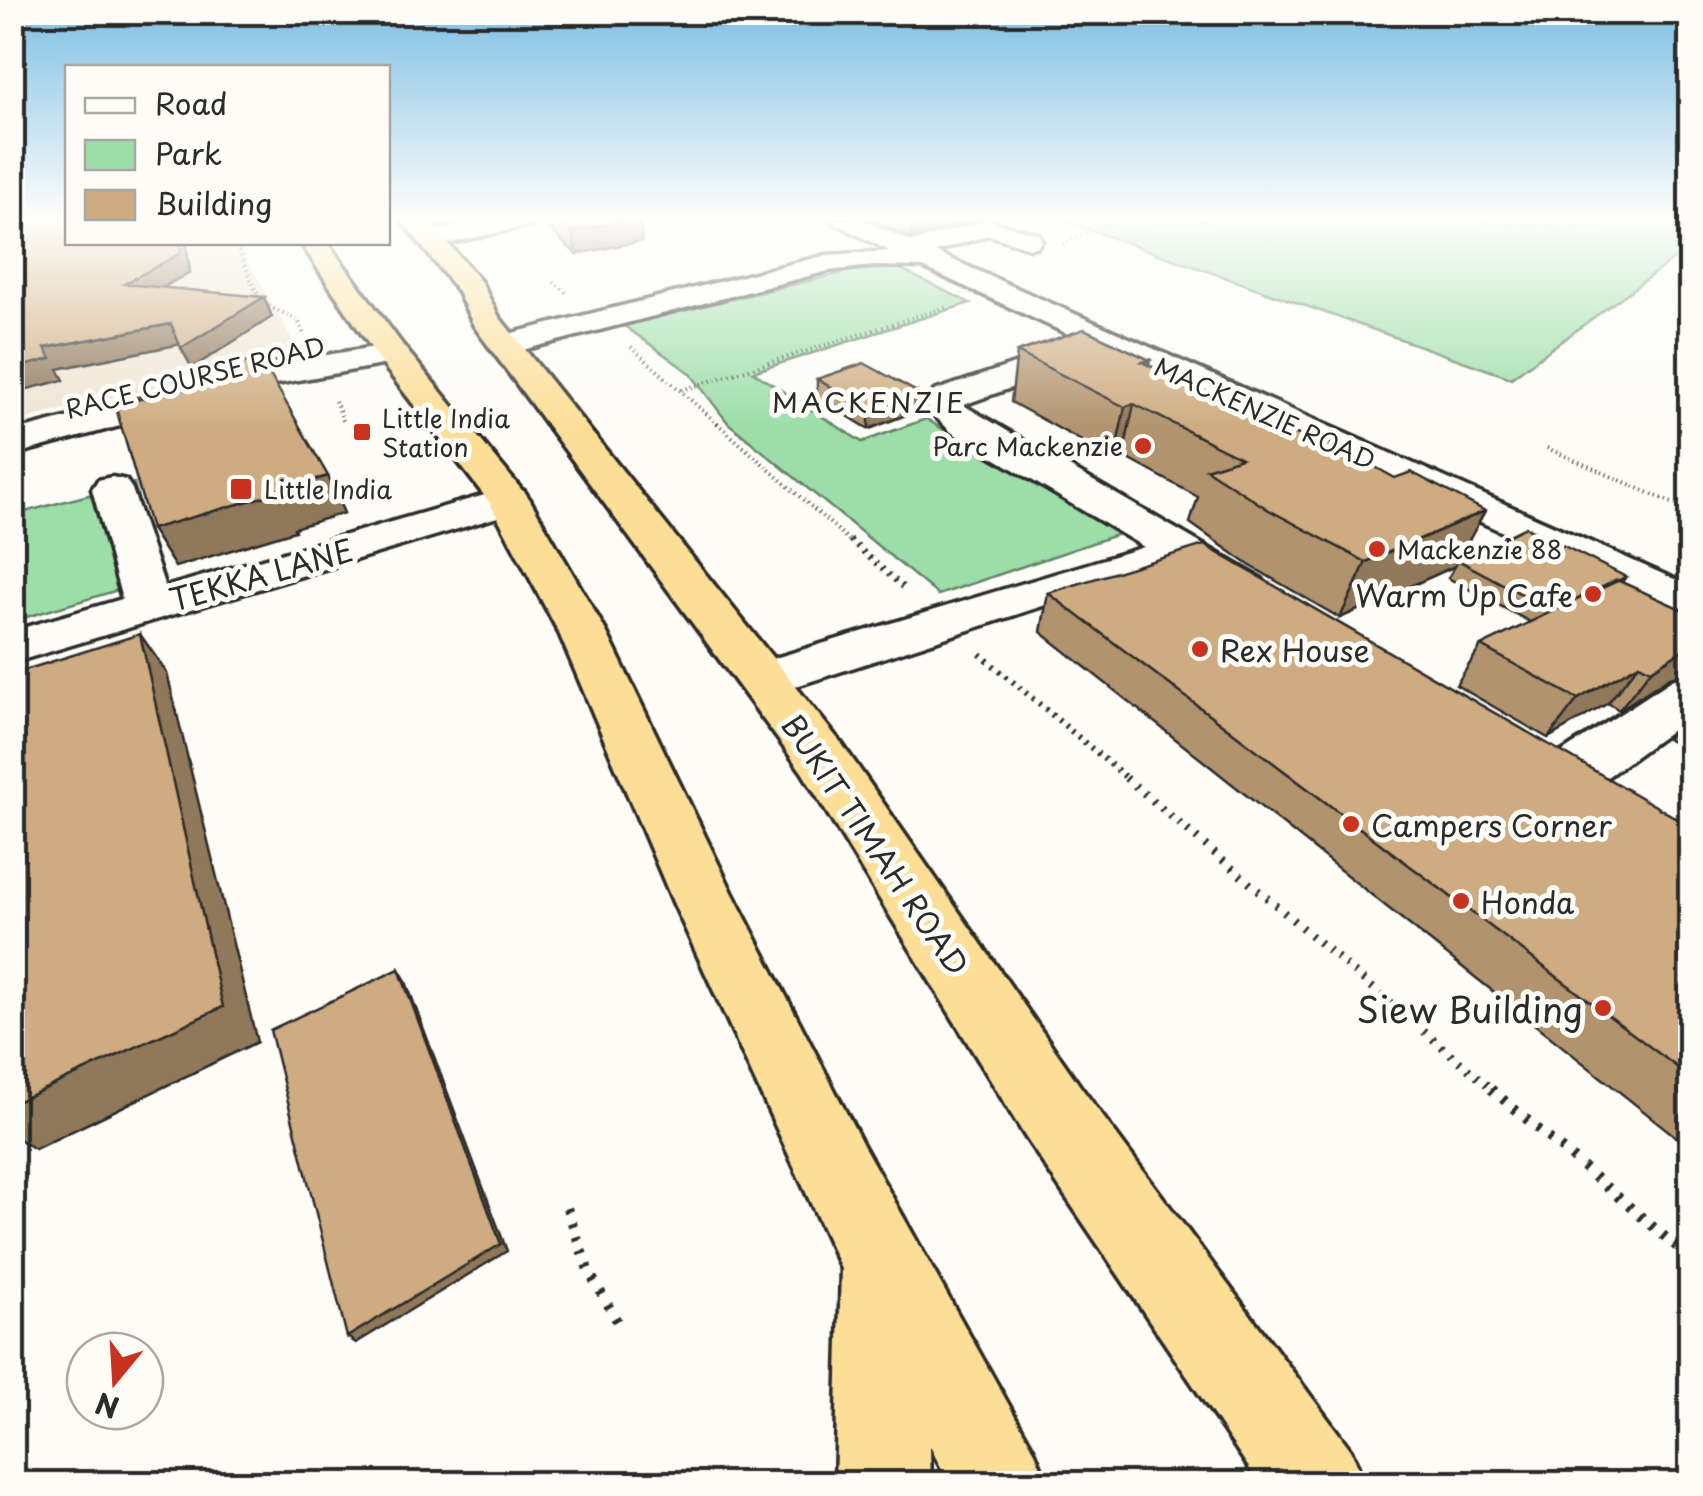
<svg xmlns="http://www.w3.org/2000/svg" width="1703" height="1496" font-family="'Playpen Sans',sans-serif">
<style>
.built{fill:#efe4d3}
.green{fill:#9cdda8;stroke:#64846a;stroke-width:2.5}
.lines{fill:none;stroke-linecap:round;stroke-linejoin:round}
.minor-casing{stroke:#2b2b2b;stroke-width:7}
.highway-casing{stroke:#2b2b2b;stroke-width:7}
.path-far3{stroke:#2b2b2b;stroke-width:4;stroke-dasharray:1 4;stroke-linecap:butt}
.path-far2{stroke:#2b2b2b;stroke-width:6;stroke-dasharray:2.5 6;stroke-linecap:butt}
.path-far1{stroke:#2b2b2b;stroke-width:8;stroke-dasharray:2.5 9;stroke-linecap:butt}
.path{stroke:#2b2b2b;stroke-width:10;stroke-dasharray:4 11;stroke-linecap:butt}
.minor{fill:#fdfcf7;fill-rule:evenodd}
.highway{fill:#fcde96;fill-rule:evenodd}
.wall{fill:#b1936e;stroke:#2b2b2b;stroke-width:2.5}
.shaded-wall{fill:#90785a;stroke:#2b2b2b;stroke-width:2.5}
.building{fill:#ceab80;stroke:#2b2b2b;stroke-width:2.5}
.poi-dot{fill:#c8321e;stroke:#fdfcf7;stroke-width:4}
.labels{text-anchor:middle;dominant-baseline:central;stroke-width:10;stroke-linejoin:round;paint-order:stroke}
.far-street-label{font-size:25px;fill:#2b2b2b;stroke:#fdfcf7}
.far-poi-label{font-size:25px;fill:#2b2b2b;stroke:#fdfcf7;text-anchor:start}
.far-neighbourhood-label{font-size:28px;letter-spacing:2.5px;fill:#2b2b2b;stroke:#fdfcf7}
.street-label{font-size:30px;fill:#2b2b2b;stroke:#fdfcf7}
.poi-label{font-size:30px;fill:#2b2b2b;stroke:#fdfcf7;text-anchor:start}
.near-poi-label{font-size:35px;fill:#2b2b2b;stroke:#fdfcf7;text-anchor:end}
</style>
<rect width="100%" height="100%" fill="#fdfcf7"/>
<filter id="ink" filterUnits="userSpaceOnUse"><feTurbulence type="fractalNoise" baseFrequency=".01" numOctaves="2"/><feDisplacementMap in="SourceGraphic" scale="20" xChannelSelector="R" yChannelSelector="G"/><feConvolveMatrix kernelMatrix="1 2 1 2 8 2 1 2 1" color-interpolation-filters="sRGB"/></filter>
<g filter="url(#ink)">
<path class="built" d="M12 220 68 242 238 243 299 352 13 422Z"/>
<path class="green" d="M1062 220H1690V247L1511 378Z
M898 268 970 303 753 372 862 442 926 419 1119 534 938 595 728 423 690 373 623 325 851 271Z
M134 483 159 578 13 621V515Z"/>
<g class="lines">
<defs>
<path id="minor" d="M486 220H536L532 225 431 247 418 239 422 233Z
M829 220H863L912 242 987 220 1038 234 1042 240 1038 246 1029 248 989 235 935 252 1690 586V617L1102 350 1098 357 963 405 1262 579 1269 589 1262 599C1228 607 1200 581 1172 564L781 691 763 696 745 691 737 679 745 667 1144 547 951 432 926 407 934 391 1083 341 923 267 873 266 828 271 507 354 491 344 496 337 827 255 889 251Z
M392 344 404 347 408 354 404 361 276 384 12 455V432L273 364Z
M112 477 126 480 132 489 165 587 509 488 524 491 530 500 524 509 12 663V631L122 599 92 489 98 480Z
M1690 674V717L1585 793 1565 799 1545 793 1537 778 1545 763 1672 680Z"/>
<path id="highway" d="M401 220H428L481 282 499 317 842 744 1080 1086 1351 1450 1365 1484H1260L1026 1138 802 772 474 326 457 290Z
M300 242H327L404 347 530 500 607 633 732 892 863 1145 1034 1450 1048 1484H949L930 1446 931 1484H835L841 1269 673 902 559 633 490 503 380 361Z"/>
</defs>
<use href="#minor" class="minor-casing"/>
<use href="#highway" class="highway-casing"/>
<path class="path-far3" d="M1463 220 1571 230 1634 220
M1158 222 1164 220
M235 242 261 303 298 320 304 335
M1063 244 1114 220
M554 282 568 294
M631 347 852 543
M682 390 947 307
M335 401 344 423
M1547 448 1679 506"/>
<path class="path-far2" d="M850 540 906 590
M980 654 1129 780"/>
<path class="path-far1" d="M1126 778 1494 1091"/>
<path class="path" d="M1491 1089 1690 1258
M567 1208 588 1270 617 1321"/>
<use href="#minor" class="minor"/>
<use href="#highway" class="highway"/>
</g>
<path class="wall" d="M540 220H639L642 241 576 254Z
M869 220H976L911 238Z
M1017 352 1150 360 1148 365 1459 560 1626 577 1622 582 1670 677 1619 710 1608 703 1548 738 1456 685 1481 646 1530 622 1448 578 1455 566 1340 618 1249 565 1190 523 1198 497 1123 456 1114 459 1011 402Z
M817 379 916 411 869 429 817 397Z
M1048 593 1690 826V1148L1041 632Z
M1690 712V753L1667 739Z"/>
<path class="shaded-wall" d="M630 220H639L642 241 576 254 572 231Z
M912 220H976L911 238Z
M179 242H186L190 272 134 304 124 284Z
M264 297 272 317 192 368 181 348Z
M171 324 181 344 58 369 64 380 12 393V369L45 348Z
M1150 360 1139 406 1134 404 1123 456 1114 459 1125 407 1142 362Z
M917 392 916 411 869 429V410Z
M328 476 344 513 294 528 295 531 175 567 151 529Z
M1485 511 1455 566 1340 618 1366 562Z
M140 634 167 673 257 1042 35 1149 12 1135V1104Z
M1690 645V672L1670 677 1619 710 1651 670Z
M1639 664 1608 703 1548 738 1578 699Z
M399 969 405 979 507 1251 356 1343 347 1337Z"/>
<path class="building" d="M12 220H68V242H179L181 253 124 284 264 297 181 348 171 324 45 348 51 359 12 369Z
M560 220H630L572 231Z
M1084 329 1150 360 1142 362 1305 438 1316 434 1395 478 1411 472 1485 511 1366 562 1269 510 1206 469 1241 458 1134 404 1125 407 1017 352Z
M261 359 328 476 276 490 277 493 151 529 115 405 196 386 192 375Z
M864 363 917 392 869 410 817 379Z
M1526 527 1626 577 1553 611 1458 560Z
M1204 545 1690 826V1077L1048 593Z
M1617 580 1690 613V645L1651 670 1639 664 1578 699 1481 646Z
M140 634 223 1007 12 1104V674Z
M399 969 501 1244 347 1337 270 1030Z"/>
</g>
<linearGradient id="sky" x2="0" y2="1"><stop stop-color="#7dbee3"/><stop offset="0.51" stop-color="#fefefb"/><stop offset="1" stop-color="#fefefb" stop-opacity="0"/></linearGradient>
<rect width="1703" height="429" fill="url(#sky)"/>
<g class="poi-dot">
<rect x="352" y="422" width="20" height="20" rx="5"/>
<circle cx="1143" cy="446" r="10"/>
<rect x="229" y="477" width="24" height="24" rx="5"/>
<circle cx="1377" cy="549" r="10"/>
<circle cx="1593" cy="594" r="10"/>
<circle cx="1200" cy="649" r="10"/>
<circle cx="1351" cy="824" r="10"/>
<circle cx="1461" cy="901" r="10"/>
<circle cx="1603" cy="1008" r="10"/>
</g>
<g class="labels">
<g class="far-street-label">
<text transform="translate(195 377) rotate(-14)">RACE COURSE ROAD</text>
<text transform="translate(1265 413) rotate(24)">MACKENZIE ROAD</text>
</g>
<g class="far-poi-label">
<text x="382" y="418">Little India<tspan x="382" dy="29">Station</tspan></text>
<text x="1123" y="446" text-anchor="end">Parc Mackenzie</text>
<text x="264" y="489">Little India</text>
<text x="1397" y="549">Mackenzie 88</text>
</g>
<g class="far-neighbourhood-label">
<text x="869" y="401">MACKENZIE</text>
</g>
<g class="street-label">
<text transform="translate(261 574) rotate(-16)">TEKKA LANE</text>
<text transform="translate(876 844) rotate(56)">BUKIT TIMAH ROAD</text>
</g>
<g class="poi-label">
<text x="1573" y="594" text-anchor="end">Warm Up Cafe</text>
<text x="1220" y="649">Rex House</text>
<text x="1371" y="824">Campers Corner</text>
<text x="1481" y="901">Honda</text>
</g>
<g class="near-poi-label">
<text x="1583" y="1008">Siew Building</text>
</g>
</g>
<rect width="1703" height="1496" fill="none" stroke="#fdfcf7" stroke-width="50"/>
<rect x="25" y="25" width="1653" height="1446" fill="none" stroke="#2b2b2b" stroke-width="4" filter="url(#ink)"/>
<rect x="65" y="65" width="325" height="180" fill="#fdfcf7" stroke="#a9a8a5" stroke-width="2.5"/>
<rect x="85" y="98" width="50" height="15" fill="#fdfcf7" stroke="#a9a8a5" stroke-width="2.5"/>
<text x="155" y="115" font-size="30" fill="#2b2b2b">Road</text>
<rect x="85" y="140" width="50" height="30" fill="#9cdda8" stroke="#a9a8a5" stroke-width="2.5"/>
<text x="155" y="165" font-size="30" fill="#2b2b2b">Park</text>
<rect x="85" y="190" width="50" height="30" fill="#ceab80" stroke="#a9a8a5" stroke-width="2.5"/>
<text x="155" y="215" font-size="30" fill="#2b2b2b">Building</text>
<g transform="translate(115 1381) rotate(198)"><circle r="48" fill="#fdfcf7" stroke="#a9a8a5" stroke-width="2.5"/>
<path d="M0-8L18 38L0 25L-18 38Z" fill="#c8321e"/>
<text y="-15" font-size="28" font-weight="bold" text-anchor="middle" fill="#2b2b2b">N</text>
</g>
</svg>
